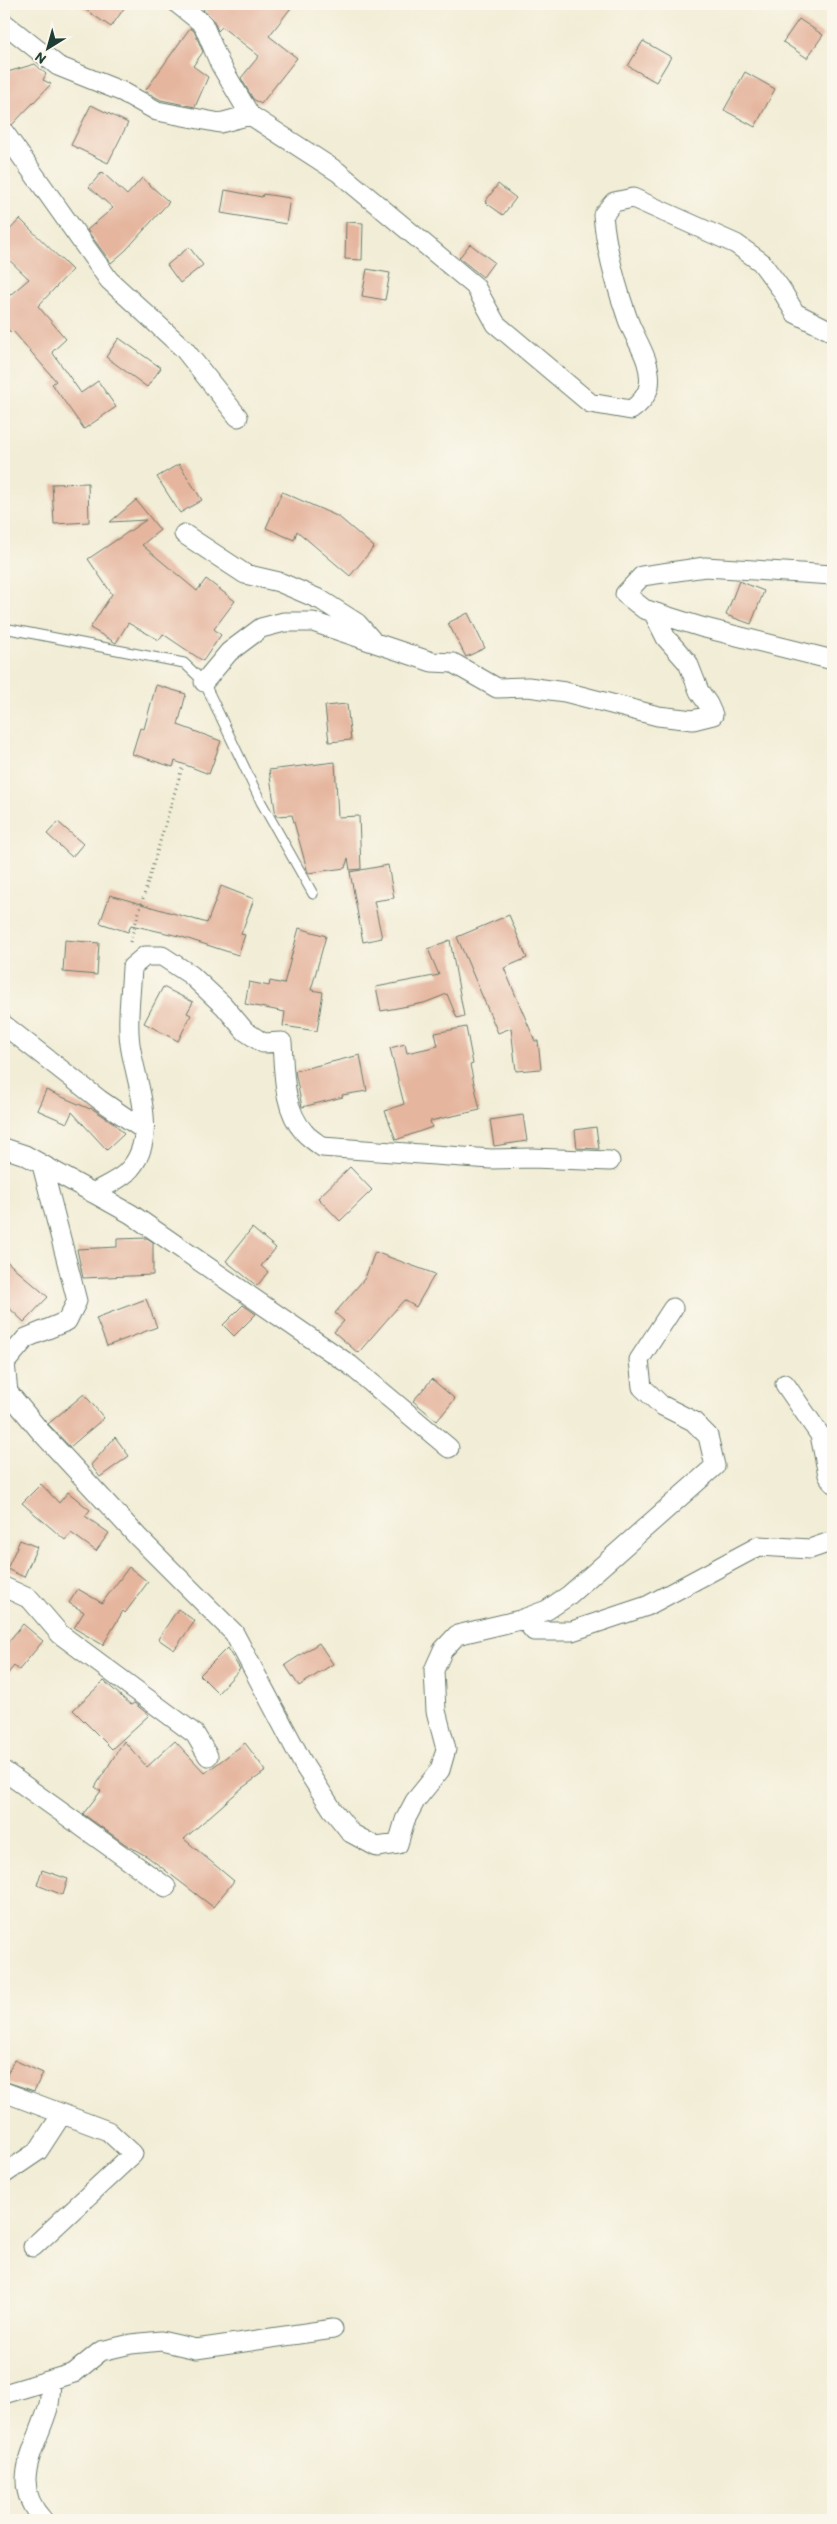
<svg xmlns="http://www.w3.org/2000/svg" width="837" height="2524" font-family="Itim,sans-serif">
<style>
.building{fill:#e5b59e}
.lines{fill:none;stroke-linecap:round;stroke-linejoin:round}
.lane-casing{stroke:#697b6d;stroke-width:11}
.street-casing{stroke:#697b6d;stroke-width:21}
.path{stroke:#697b6d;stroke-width:3;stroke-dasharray:1 4;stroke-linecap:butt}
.lane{stroke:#fff;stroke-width:9}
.street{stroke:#fff;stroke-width:19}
</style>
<rect width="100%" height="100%" fill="#fbf7ec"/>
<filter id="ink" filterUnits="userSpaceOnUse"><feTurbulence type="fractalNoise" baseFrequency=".02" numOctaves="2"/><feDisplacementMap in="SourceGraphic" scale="10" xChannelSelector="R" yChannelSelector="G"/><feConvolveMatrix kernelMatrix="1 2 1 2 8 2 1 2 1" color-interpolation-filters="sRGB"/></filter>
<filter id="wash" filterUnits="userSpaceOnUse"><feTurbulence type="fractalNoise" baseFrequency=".0096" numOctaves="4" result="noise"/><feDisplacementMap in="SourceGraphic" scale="20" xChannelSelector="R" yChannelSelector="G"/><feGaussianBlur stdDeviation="1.12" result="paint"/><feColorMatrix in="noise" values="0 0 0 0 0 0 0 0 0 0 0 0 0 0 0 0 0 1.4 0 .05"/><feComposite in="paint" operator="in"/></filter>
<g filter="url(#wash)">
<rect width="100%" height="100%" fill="#f2edd6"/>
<g id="blocks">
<path class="building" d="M77 4H127L111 27Z
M208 4H294L269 36 297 58 261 104 253 99 241 78 259 56 222 27 218 31 213 19 203 10Z
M799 19 823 35 807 58 783 42Z
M190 28 194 31 203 52 193 66 208 77 195 107 161 100 145 91Z
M643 41 671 57 656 82 628 66Z
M35 64 46 74 43 80 51 84 12 125 4 121V73Z
M745 72 775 89 755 127 724 110Z
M91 105 128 123 108 163 71 145Z
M102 172 127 195 142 178 169 202 126 250 111 263 87 230 113 208 89 187Z
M498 184 516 198 503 215 485 202Z
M225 190 262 197 263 194 290 198 286 224 221 213Z
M20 219 72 270 38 306 66 339 52 352 81 393 98 381 116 407 84 429 52 384 56 381 13 331 11 333 4 324V300L29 279 4 255V236Z
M346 222 363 223 362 260 345 259Z
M470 244 494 262 483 277 459 258Z
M189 247 203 265 180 283 167 265Z
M367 269 390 273 385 300 362 296Z
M119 338 161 368 147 387 106 357Z
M179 464 202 500 180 513 157 477Z
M88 483 89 522 54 524 52 484Z
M282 492 339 517 374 547 350 576 297 531 294 540 266 528Z
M136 500 160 530 142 545 197 591 206 579 235 601 214 629 221 635 203 661 163 634 159 640 128 623 116 643 90 628 112 594 88 559 146 520 110 522Z
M739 581 764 591 751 624 726 615Z
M468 613 485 648 466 657 448 623Z
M156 685 186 694 178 725 221 741 209 774 175 761 173 767 132 754 140 728 144 729Z
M347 704 351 740 329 742 325 706Z
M335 762 338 817 359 816 361 869 350 870 348 858 345 868 308 873 292 815 276 816 269 770Z
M58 822 83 844 72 857 47 834Z
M388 865 394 898 374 901 382 938 363 942 350 872Z
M221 886 254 899 241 934 245 935 238 955 179 936 131 925 128 932 100 923 110 895 207 923Z
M509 915 527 958 504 968 535 1041H538L541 1069 516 1071 511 1028 498 1033 457 937Z
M299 928 326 936 311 990 323 992 317 1031 283 1026 285 1012 245 1004 249 982 269 986 270 981 284 984Z
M65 940 99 943 97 975 63 972Z
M450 940 464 1016 457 1018 447 994 424 1003 381 1011 376 987 439 975 428 949Z
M163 987 193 1002 187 1013 191 1015 178 1041 144 1023Z
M466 1027 473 1064 470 1065 480 1110 430 1121 432 1127 396 1140 385 1111 404 1104 390 1048 405 1044 407 1053 438 1046 435 1033Z
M360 1055 367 1091 342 1095 343 1097 302 1107 295 1071Z
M46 1090 90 1109 91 1108 114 1123 124 1134 107 1150 72 1112 67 1123 37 1110Z
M523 1115 527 1141 494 1146 490 1120Z
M596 1127 599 1149 577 1148 575 1130Z
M350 1167 372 1190 340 1221 318 1198Z
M252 1228 276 1248 261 1266 268 1272 257 1286 226 1261Z
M147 1238 153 1242V1275L83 1278 77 1249 117 1247V1239Z
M375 1252 435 1274 416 1307 404 1300 358 1353 334 1332 344 1321 335 1313 365 1278Z
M4 1259 48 1297 24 1322 4 1303Z
M146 1299 157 1327 107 1346 96 1318Z
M243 1305 256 1314 234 1336 223 1325Z
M432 1379 455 1399 437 1421 413 1401Z
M84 1394 104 1418 70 1447 48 1424Z
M115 1437 129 1456 100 1477 91 1465Z
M41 1484 59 1503 68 1492 90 1510 85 1516 109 1533 96 1551 71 1533 65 1540 22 1503Z
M20 1540 37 1547 24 1577 7 1569Z
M129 1567 148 1582 125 1613 123 1611 103 1645 74 1628 84 1612 69 1603 78 1589 102 1603Z
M178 1609 195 1621 174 1650 158 1639Z
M23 1624 43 1641 19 1670 14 1666 4 1678V1647Z
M319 1643 333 1664 299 1686 285 1665Z
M227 1648 240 1669 218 1693 200 1675Z
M104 1681 131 1705 134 1703 149 1715 112 1749 73 1710Z
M124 1741 147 1767 175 1741 205 1773 245 1743 266 1771 242 1788 184 1839 234 1881 213 1907 148 1857 125 1844 83 1814 101 1791 95 1787Z
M42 1870 68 1879 63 1895 37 1885Z
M14 2060 43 2073 34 2091 4 2081Z"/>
</g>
</g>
<g filter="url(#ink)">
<use href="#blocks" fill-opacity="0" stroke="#697b6d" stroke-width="1"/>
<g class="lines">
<defs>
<path id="lane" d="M4 628 184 663 204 682 261 802 313 894"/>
<path id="street" d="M178 4 203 24 220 64 250 115 338 172 475 286 496 324 590 403 631 410C638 405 647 396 649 386 653 361 634 339 627 317 616 285 606 249 603 215L614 202 633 198 736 244 761 262 781 289 795 313 833 332
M4 23 58 66 123 92 157 111 220 123 250 115
M4 132 109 280 184 349 238 417
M184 534 245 574 279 582 321 600 357 623 371 639
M833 575 705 567 642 576 625 594 644 609 653 612 701 627 833 660
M204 682 229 652 261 628 284 622H313L432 662 453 663 497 688 528 687 565 692 658 716 693 720 713 715 708 704 699 691 688 663 666 638 653 612
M4 1025 100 1100 144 1130
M4 1148 25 1155 131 1214 350 1365 449 1448
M42 1165 77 1301 67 1321 26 1338 5 1363 8 1392 40 1431 138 1537 234 1633 305 1767 332 1809 351 1833 377 1847 398 1844 405 1820 415 1801 440 1770 446 1749 436 1711 434 1670 443 1650 457 1635 520 1620 547 1610 568 1596 715 1466 708 1436 693 1421 661 1405 642 1387 639 1360 673 1308
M93 1193C103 1187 117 1181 126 1173 160 1141 138 1089 131 1050 126 1026 131 992 132 967L145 956H162L191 975 224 1006 245 1031 263 1043 282 1042C284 1071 283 1109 304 1132 309 1138 316 1142 322 1147L491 1159 532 1158 610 1161
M785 1384 820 1435 828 1475 833 1483
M4 1587 30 1599 60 1634 195 1734 208 1756
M524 1619 534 1631H572L647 1606 759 1546 810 1549 833 1541
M4 1771 166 1887
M4 2092 108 2131 133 2154 33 2247
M4 2174 38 2151 62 2114
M4 2394 74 2373 101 2351 131 2344 161 2341 196 2349 333 2329
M43 2520C8 2482 36 2449 48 2408 51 2399 50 2389 51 2380"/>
</defs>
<use href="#lane" class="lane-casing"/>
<use href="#street" class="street-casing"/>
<path class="path" d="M130 942 182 768"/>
<use href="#lane" class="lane"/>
<use href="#street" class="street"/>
</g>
</g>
<rect width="837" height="2524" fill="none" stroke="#fbf7ec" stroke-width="20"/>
<g transform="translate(48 48) rotate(217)" stroke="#fbf7ec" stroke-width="4" paint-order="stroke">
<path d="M0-4L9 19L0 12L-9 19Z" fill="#1f3d34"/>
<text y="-8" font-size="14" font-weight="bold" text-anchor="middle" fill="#1f3d34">N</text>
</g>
</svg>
